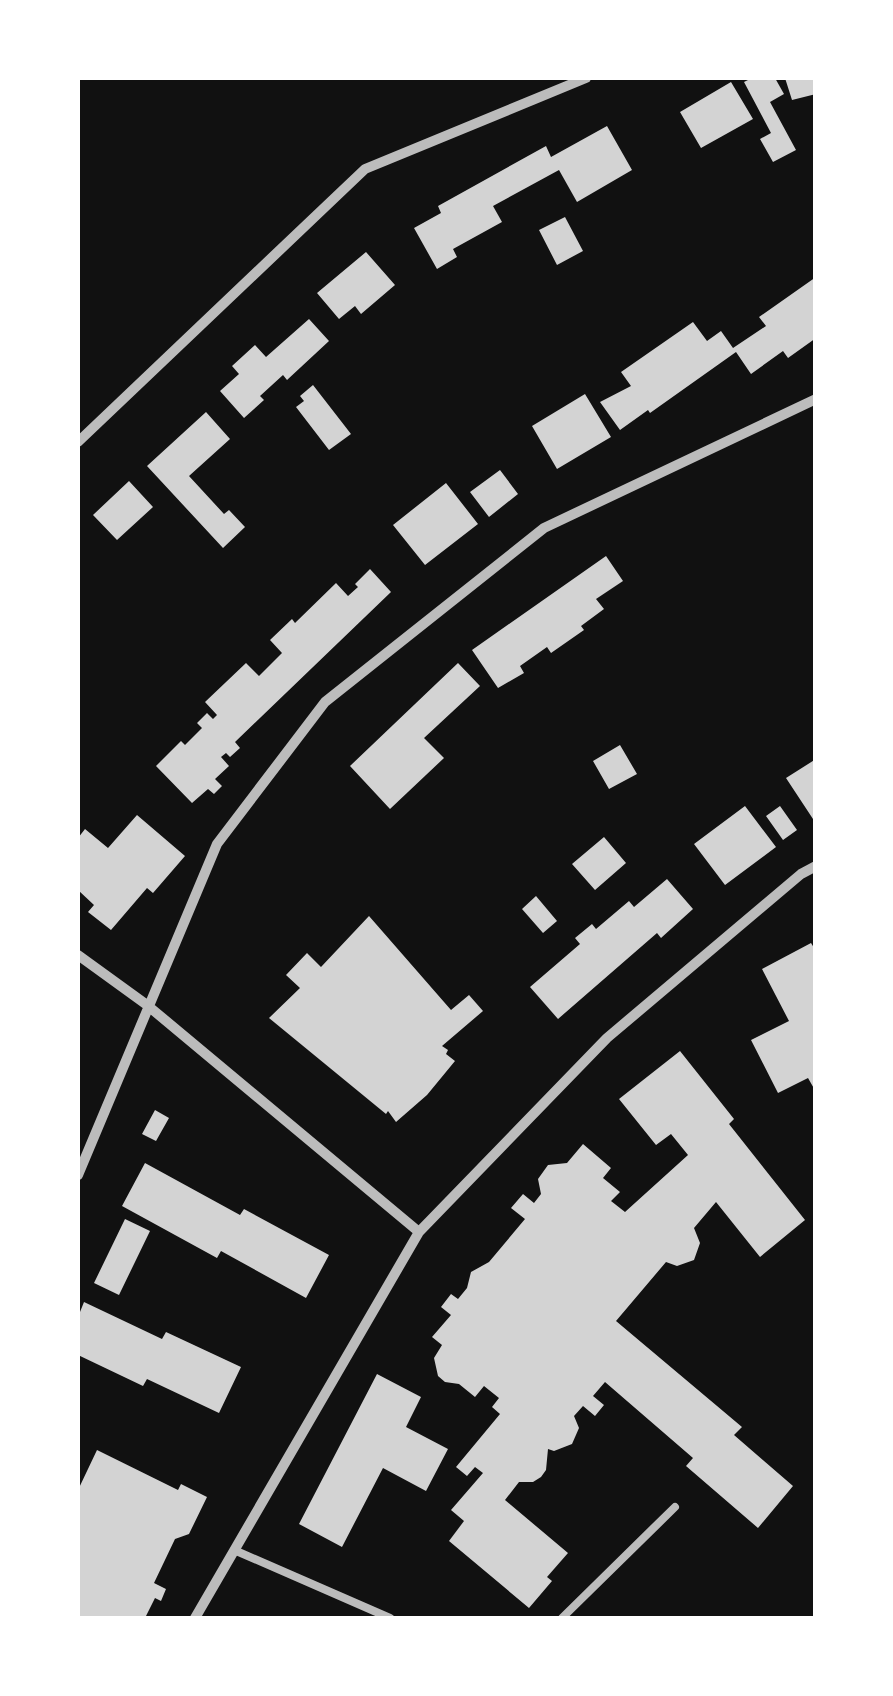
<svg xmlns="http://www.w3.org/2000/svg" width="893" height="1696" font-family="'Sofia Sans Condensed',sans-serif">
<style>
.building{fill:#d3d3d3}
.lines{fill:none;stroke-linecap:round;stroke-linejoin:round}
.service{stroke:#bcbcbc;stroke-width:8}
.minor{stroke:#bcbcbc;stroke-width:10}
</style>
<rect width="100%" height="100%" fill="#111"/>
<path class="building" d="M752 78H775L784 94 770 102 796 150 773 162 760 139 771 133 744 82Z
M785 78H816V94L792 100Z
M731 82 753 119 701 148 680 112Z
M607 126 632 170 577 202 559 170 493 206 502 222 453 249 457 257 437 269 414 228 441 213 438 206 546 146 551 157Z
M565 217 583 251 557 265 539 230Z
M366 252 395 285 361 314 355 306 339 319 317 293Z
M816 277V338L788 358 783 351 751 374 736 352 650 413 648 410 620 430 600 402 631 386 621 372 693 322 707 341 721 331 733 348 766 326 759 317Z
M309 319 329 341 287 380 283 375 260 396 264 400 244 418 220 391 239 374 232 366 255 345 266 357Z
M313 385 351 434 329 450 296 407 304 401 300 396Z
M585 394 611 437 557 469 532 426Z
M206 412 230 439 189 476 224 514 229 510 245 527 223 548 147 466Z
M500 470 518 494 489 517 470 492Z
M129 481 153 507 117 540 93 515Z
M446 483 478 524 425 565 393 525Z
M606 556 623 581 596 599 604 609 581 626 584 630 551 653 547 647 520 666 524 673 498 688 472 650Z
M370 569 391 592 235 742 240 748 230 757 226 753 221 757 229 766 215 779 222 786 214 794 208 789 192 803 156 766 181 741 185 745 202 728 197 723 207 713 213 719 217 715 205 702 246 663 259 676 282 653 270 640 292 619 295 623 336 583 348 596 358 587 355 584Z
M458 663 480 686 424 738 444 758 390 809 350 766Z
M620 745 637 774 609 789 593 761Z
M816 759V817L813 819 786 778Z
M745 806 776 847 725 885 694 844Z
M780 806 797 830 783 840 766 816Z
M137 815 185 856 153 893 147 888 111 930 88 912 94 905 78 890V838L85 829 108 848Z
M604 837 626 863 595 890 572 864Z
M667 879 693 909 661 938 657 933 558 1019 530 987 580 944 575 938 592 924 596 929 629 901 634 907Z
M536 896 557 921 543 933 522 909Z
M369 916 451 1010 469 995 483 1011 442 1046 448 1050 446 1054 455 1061 427 1095 396 1122 388 1111 386 1114 269 1018 300 988 286 975 307 953 321 967Z
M811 943 816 951V1092L808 1078 778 1093 751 1040 789 1021 762 969Z
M680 1051 734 1119 729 1124 805 1220 760 1257 716 1202 694 1228 700 1243 694 1260 677 1266 666 1262 616 1321 742 1427 734 1435 793 1486 758 1528 686 1466 693 1458 605 1382 593 1396 604 1405 595 1416 583 1406 574 1416 579 1428 572 1444 554 1451 548 1449 546 1470 541 1477 533 1482H519L505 1500 568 1553 547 1577 552 1581 529 1608 449 1541 464 1521 451 1510 483 1473 475 1467 467 1476 456 1467 500 1414 492 1407 499 1398 484 1386 475 1397 459 1384 445 1382 438 1376 434 1358 442 1345 432 1337 451 1315 441 1307 451 1294 458 1299 467 1288 471 1272 489 1262 525 1219 511 1208 523 1194 534 1203 541 1194 538 1179 548 1165 567 1163 583 1144 611 1168 603 1178 620 1192 611 1201 625 1212 688 1155 671 1134 656 1145 619 1099Z
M155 1110 169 1118 156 1141 142 1134Z
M145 1163 240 1215 244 1209 329 1255 306 1298 221 1251 217 1258 122 1206Z
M125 1219 150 1231 119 1295 94 1283Z
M84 1302 162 1339 166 1332 241 1367 219 1413 147 1379 143 1386 78 1355V1317Z
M377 1374 421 1397 406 1427 448 1449 426 1491 383 1468 342 1547 299 1524Z
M97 1450 178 1490 181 1484 207 1497 189 1534 175 1539 154 1583 166 1589 161 1601 155 1598 145 1618H78V1490Z"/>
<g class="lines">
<path class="service" d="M234 1550 390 1618
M562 1618 675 1507"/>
<path class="minor" d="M78 442 365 169 586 78
M78 955 147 1005 419 1232
M78 1175 217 844 325 702 544 528 816 399
M195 1618 419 1232 607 1038 801 874 816 866"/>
</g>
<rect width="893" height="1696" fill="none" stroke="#ffffff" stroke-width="160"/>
</svg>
